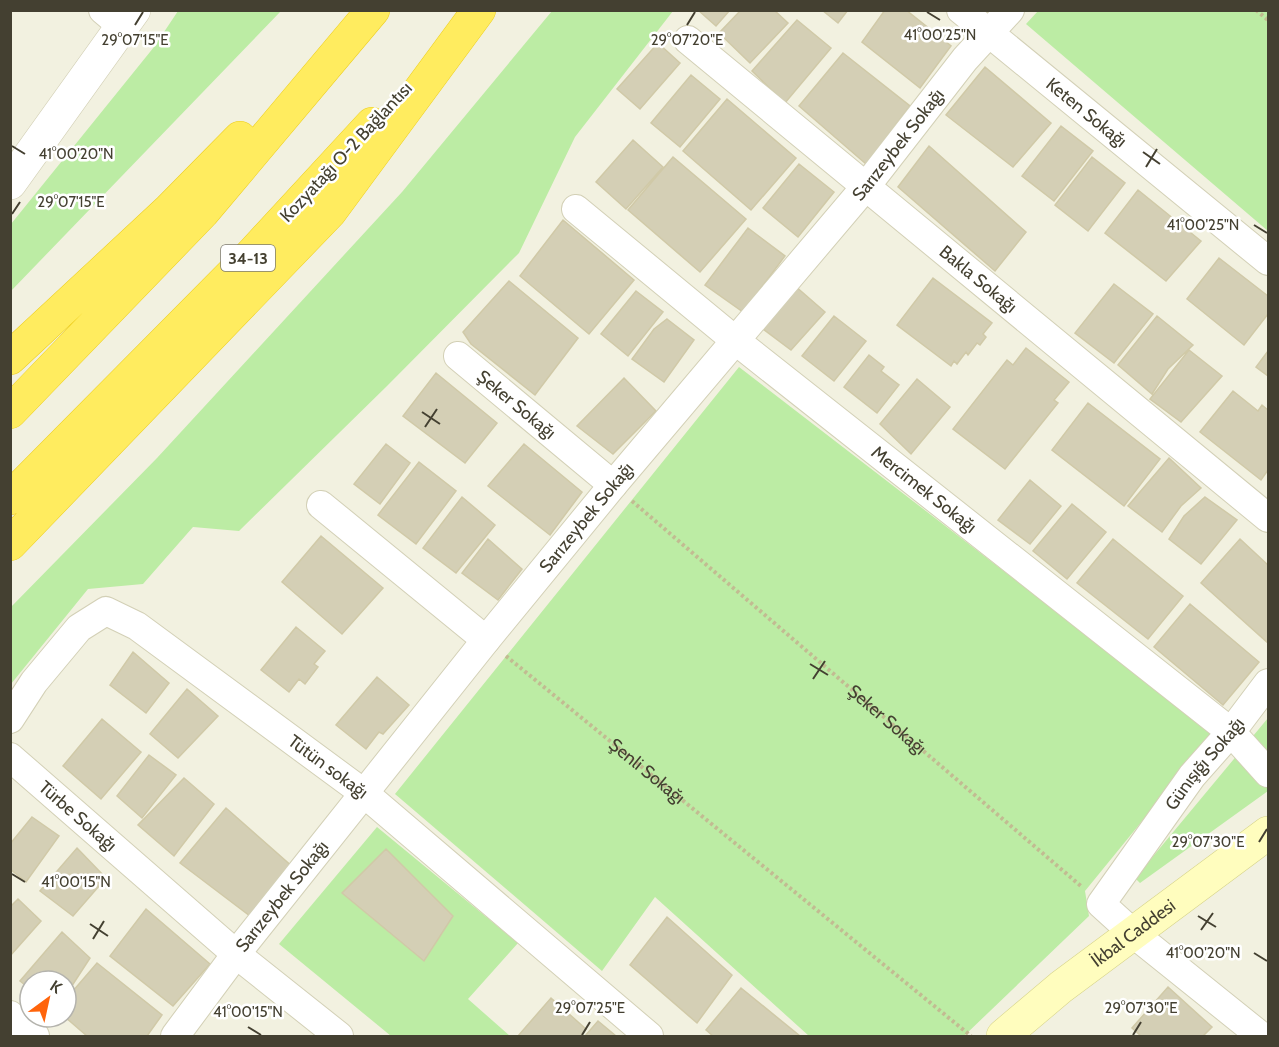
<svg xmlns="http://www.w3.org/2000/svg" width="1279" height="1047" font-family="Cabin,sans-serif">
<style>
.green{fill:#bceca4}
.building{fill:#d4cfb5;stroke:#d0c9a7;stroke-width:1.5}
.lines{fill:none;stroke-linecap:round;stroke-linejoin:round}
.minor-casing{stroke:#d3d0b6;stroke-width:30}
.tertiary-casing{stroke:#d3d0b6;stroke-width:34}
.secondary-casing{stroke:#d7d48a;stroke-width:34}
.motorway-casing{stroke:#edce20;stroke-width:34}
.path{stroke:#c2bb92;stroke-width:4;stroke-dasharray:3 3;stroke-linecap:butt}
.minor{stroke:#fff;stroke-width:28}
.tertiary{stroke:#fff;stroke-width:33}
.secondary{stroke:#fffdbe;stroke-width:33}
.motorway{stroke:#ffec5f;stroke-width:33}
.ticks{fill:none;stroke:#444031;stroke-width:2}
.labels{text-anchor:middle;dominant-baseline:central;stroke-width:5;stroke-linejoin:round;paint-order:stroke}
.shield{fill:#fff;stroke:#7c796f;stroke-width:1.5}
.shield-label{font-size:16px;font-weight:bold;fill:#444031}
.street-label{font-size:18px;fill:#444031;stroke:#fff}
.ticks-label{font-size:15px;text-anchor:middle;fill:#444031;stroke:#fff;stroke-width:5;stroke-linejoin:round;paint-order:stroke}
</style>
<rect width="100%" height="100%" fill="#f2f1e0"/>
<path class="green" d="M178 11H281L11 291V224L154 47Z
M552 11H673L575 137 519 253 387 386 239 531 193 527 143 584 88 589 11 684V607L157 458 402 192Z
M1038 11H1268V231L1026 24Z
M739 367 1214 733 1085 891 1089 916 964 1036H809L655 897 602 971 395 794Z
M1268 718V791L1140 883 1135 878Z
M377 827 518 943 468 999 510 1036H391L279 944Z"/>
<path class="building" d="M698 10H730L716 26Z
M741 10H774L788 23 750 63 719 33Z
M822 10H848L838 23Z
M885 10H906L951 46 920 88 862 42Z
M797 20 831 48 785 103 752 71Z
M658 43 680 63 640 109 617 89Z
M843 53 910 106 866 164 799 106Z
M985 67 1051 123 1013 167 946 115Z
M691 75 720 99 680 147 651 123Z
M727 99 796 158 751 210 683 151Z
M1061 126 1093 151 1054 201 1022 176Z
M633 140 663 167 626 209 596 182Z
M929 146 1026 232 995 271 898 187Z
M673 157 746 219 700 272 628 210Z
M1092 157 1125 183 1088 231 1055 205Z
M799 164 834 192 798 237 763 208Z
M1138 190 1201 241 1166 281 1105 233Z
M563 220 634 280 589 334 520 276Z
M748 228 785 256 743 312 705 285Z
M1219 258 1268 296V314L1244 345 1187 299Z
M933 278 992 323 983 334 986 337 980 345 977 343 968 355 966 352 957 364 954 361 951 366 897 325Z
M509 281 578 338 535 395 471 344 463 332Z
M1114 284 1153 314 1114 363 1075 333Z
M794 285 825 312 791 350 759 326Z
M636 291 663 312 628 356 601 334Z
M834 316 866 341 834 381 802 356Z
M1157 316 1193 345 1168 369 1152 394 1118 365Z
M667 319 694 340 664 382 632 359 654 329Z
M1026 348 1069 382 1054 400 1058 403 1005 469 953 429 1007 360 1013 365Z
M1189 350 1222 376 1181 422 1150 399Z
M1268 351V376L1256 367Z
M869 355 884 367 881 371 899 385 877 413 844 387Z
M436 373 497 423 465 463 403 416Z
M624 378 656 411 613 454 577 426Z
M917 379 950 407 911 454 880 424Z
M1233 391 1258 411 1262 405 1268 410V470L1261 480 1200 432Z
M1088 403 1160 459 1124 506 1052 450Z
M386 444 410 463 380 504 354 484Z
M524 444 582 492 550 535 488 486Z
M1169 458 1201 488 1181 506 1162 532 1128 506Z
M419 462 456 491 416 544 378 515Z
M1030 480 1061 506 1030 544 998 520Z
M462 497 495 525 456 573 423 548Z
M1205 497 1237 520 1201 564 1169 539 1184 516Z
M1072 504 1106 532 1067 579 1033 551Z
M321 536 383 588 342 634 282 582Z
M488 539 522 569 498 600 462 573Z
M1113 539 1183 596 1148 639 1077 583Z
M1240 539 1268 565V643L1201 583Z
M1190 604 1259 662 1223 705 1154 647Z
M296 627 325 651 314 664 318 667 305 684 299 679 289 692 261 670Z
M133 652 169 683 146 713 110 685Z
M377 677 409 705 383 734 379 732 366 749 336 725Z
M187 689 218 716 178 758 150 734Z
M102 719 141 752 101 799 63 766Z
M149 755 176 775 142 818 117 796Z
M184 778 214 804 174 856 138 825Z
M226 808 294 868 250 916 180 863Z
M32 817 59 836 26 882 10 869V844Z
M77 848 106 878 73 916 40 891Z
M386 849 453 916 424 961 342 893Z
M18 899 41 921 10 956V907Z
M146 909 210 964 173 1006 110 956Z
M667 917 732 975 697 1023 630 965Z
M62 932 90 958 66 995V981H30V989L20 981Z
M97 963 162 1015 147 1036H87L65 1017 66 999Z
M1168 987 1212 1027 1203 1036H1141L1132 1028Z
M741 988 800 1036H713L706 1030Z
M551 998 586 1029 581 1036H518Z
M598 1021 616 1036H585Z"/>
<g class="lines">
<defs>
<g id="minor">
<path d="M103 10 122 26"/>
<path id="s3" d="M961 10 1268 261"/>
<path id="s4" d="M688 40 1268 518"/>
<path id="s5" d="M576 209 736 341 1231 732 1268 773"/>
<path id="s6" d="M458 356 613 485"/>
<path d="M321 505 486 640"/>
<path id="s7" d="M10 719 34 682 79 628 106 611 137 626 365 794 649 1036"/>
<path id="s8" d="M10 757 236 954 339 1036"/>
<path d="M10 1015 35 1036"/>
<path id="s9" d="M175 1036 236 954 486 640 613 485 867 185 965 59 1010 10"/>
<path id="s10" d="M1261 1036 1134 934 1101 904 1192 776 1231 732 1268 683"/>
</g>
<path id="tertiary" d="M10 183 134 10"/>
<g id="secondary">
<path id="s11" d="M1003 1036 1061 987 1268 833"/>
</g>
<path id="motorway" d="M10 358 169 210 240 138
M10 412 203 212 373 10
M10 498 252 254 372 124
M10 544 330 212 479 10"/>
</defs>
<use href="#minor" class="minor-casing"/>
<use href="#tertiary" class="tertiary-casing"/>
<use href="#secondary" class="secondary-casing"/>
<use href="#motorway" class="motorway-casing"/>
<g class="path">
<path d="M1256 10 1268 20"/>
<path id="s1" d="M632 501 1082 887"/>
<path id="s2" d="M506 656 971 1036"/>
</g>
<use href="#minor" class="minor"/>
<use href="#tertiary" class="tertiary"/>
<use href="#secondary" class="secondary"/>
<use href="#motorway" class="motorway"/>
</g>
<path class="ticks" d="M927 12 940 20M135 25 143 12M687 25 695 12M12 146 25 154M1143 152 1160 164M1146 167 1157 149M12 214 20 202M1254 225 1267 233M422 412 440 424M425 427 437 409M810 664 828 675M813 679 825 661M1259 842 1267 829M12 874 25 882M1198 916 1216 927M90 924 108 936M1201 930 1213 913M93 939 104 921M1254 953 1267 961M248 1027 261 1035M582 1035 590 1022M1133 1035 1141 1022"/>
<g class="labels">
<rect class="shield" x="221" y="245" width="54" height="26" rx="4.5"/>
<g class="shield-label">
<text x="248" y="258">34-13</text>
</g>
<g class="street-label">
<text stroke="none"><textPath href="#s3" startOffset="162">Keten Sokağı</textPath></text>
<text stroke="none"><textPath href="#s9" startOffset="1148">Sarızeybek Sokağı</textPath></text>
<text transform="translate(346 152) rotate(-47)">Kozyatağı O-2 Bağlantısı</text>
<text stroke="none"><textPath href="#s4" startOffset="376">Bakla Sokağı</textPath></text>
<text stroke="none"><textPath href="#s6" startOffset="76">Şeker Sokağı</textPath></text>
<text stroke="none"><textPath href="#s5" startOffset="447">Mercimek Sokağı</textPath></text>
<text stroke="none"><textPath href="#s9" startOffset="662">Sarızeybek Sokağı</textPath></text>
<text stroke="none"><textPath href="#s1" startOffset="336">Şeker Sokağı</textPath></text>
<text stroke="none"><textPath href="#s10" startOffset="382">Günışığı Sokağı</textPath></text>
<text stroke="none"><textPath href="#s7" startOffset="418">Tütün sokağı</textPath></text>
<text stroke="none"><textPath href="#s2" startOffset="182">Şenli Sokağı</textPath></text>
<text stroke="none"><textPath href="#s8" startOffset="90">Türbe Sokağı</textPath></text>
<text stroke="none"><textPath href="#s9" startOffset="176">Sarızeybek Sokağı</textPath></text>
<text stroke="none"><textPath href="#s11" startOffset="166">İkbal Caddesi</textPath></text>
</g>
</g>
<g class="ticks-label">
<text x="940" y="40">41°00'25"N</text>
<text x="135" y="45">29°07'15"E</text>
<text x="687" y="45">29°07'20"E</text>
<text x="76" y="159">41°00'20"N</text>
<text x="71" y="207">29°07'15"E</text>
<text x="1203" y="230">41°00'25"N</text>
<text x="1208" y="847">29°07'30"E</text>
<text x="76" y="887">41°00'15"N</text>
<text x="1203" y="958">41°00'20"N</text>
<text x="590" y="1013">29°07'25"E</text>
<text x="1141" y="1013">29°07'30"E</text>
<text x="248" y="1017">41°00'15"N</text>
</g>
<rect width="1279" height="1047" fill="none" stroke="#444031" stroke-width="24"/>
<g transform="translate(48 999) rotate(33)"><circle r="28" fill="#ffffff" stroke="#b4b3ad" stroke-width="1.5"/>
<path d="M0-4.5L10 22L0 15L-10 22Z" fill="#ff640b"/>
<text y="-9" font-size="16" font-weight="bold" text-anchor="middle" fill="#444031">K</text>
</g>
</svg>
